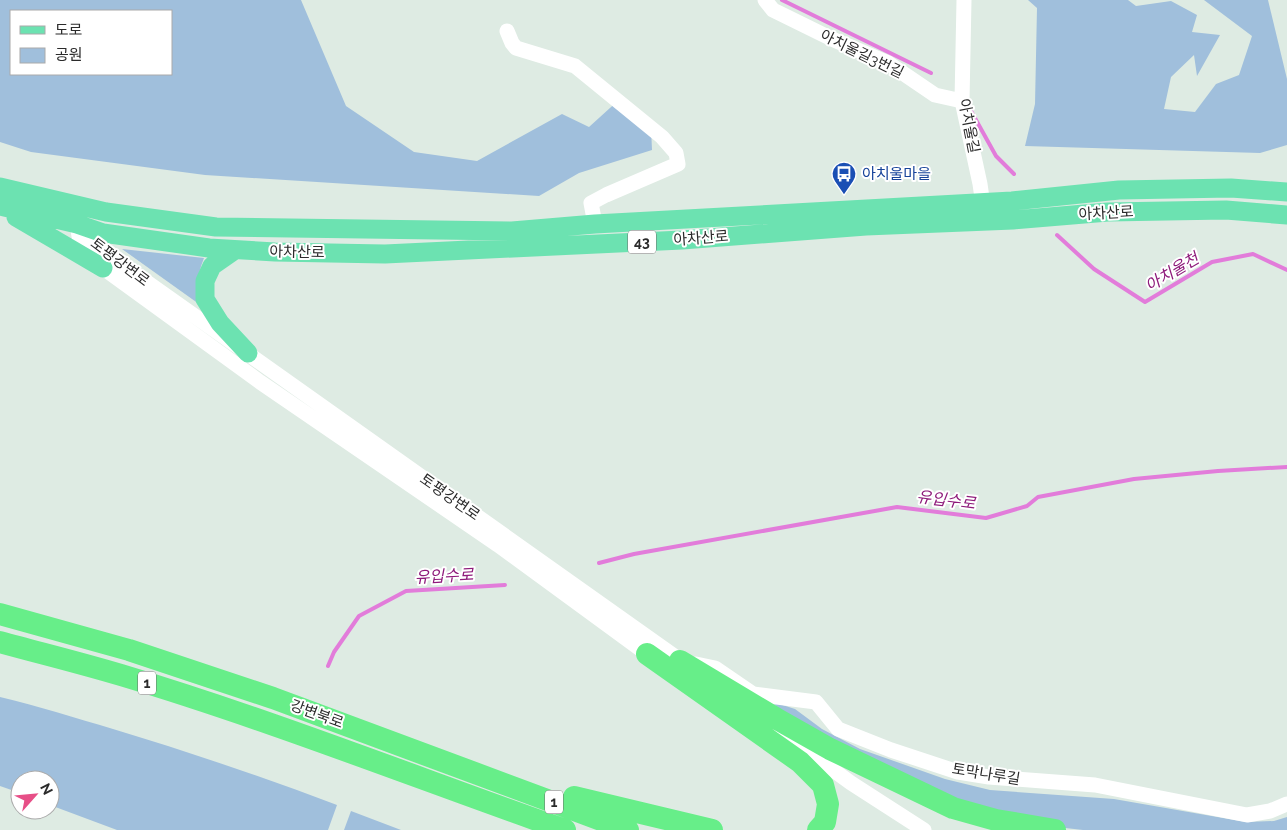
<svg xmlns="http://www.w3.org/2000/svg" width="1287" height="830" font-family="Raleway,'Noto Sans KR',sans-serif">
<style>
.green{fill:#a0bfdc;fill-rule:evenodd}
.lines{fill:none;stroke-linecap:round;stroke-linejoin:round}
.stream{stroke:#e27cda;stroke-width:4}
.minor{stroke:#fff;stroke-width:15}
.major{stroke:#6ce2b1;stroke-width:19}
.highway{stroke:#67ee89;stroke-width:22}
.labels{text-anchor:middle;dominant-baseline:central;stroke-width:4;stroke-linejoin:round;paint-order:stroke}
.shield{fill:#fff;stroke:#6b6b6b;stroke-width:1}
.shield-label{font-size:14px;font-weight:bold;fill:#2b2b2b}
.street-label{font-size:15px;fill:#2b2b2b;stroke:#fff}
.transit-label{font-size:15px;fill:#164399;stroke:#fff;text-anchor:start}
.water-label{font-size:16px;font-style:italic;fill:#8e1b7b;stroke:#fff}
</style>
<rect width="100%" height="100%" fill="#deebe3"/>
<path class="green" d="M0 0H301L346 106 414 152 477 161 562 114 589 127 621 98 651 128 652 150 579 173 539 196 205 175 31 152 0 142ZM11 11H171V74H11Z
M1028 0H1128L1136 6 1171 1 1197 15 1192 32 1220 35 1197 76 1194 55 1171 77 1164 109 1195 112 1216 84 1239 75 1252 36 1204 0H1268L1287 79V145L1260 153 1025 146 1035 104 1037 8Z
M122 249 204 258C198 273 195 288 199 304Z
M0 697C38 706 76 718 113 729 189 752 263 777 337 805L328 830H117L50 805V780H20V793L0 786Z
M770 701 795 709 822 729 860 749 945 779 990 790 1114 799 1246 822 1274 821 1287 817V830H1083L1039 825 1005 819 819 740Z
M351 811 401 830H344Z"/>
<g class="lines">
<path class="stream" d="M782 0 931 73
M971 111 996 156 1014 174
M1057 235 1094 269 1145 302 1212 262 1253 254 1287 270
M599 563 634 554 897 507 986 518 1027 506 1038 497 1134 479 1218 471 1287 467
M328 666 334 652 359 616 406 591 505 585"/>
<path class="minor" d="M765 0 773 10 832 39 888 63 935 95 962 101
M964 0 962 101 980 184 984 212
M507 31 512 43 516 48 575 66 662 137 676 153 678 164 606 195 591 203 595 224
M78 216 77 224 80 242 103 268 260 382 498 545 647 654 656 655
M81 229 87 238 151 285 687 665
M696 664 715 668 753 694 816 702 838 729 891 750 958 772 989 777 1095 785 1247 815 1270 811 1287 804
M781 732 851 783 924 830"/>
<path class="major" d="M0 187 106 212 216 227 512 231 595 224 1012 201 1119 190 1231 188 1287 192
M0 206 77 224 103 233 209 248 275 252 385 254 682 240 866 226 1013 220 1108 212 1226 210 1287 215
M16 217 103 268
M235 250 212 266 205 281V299L220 323 248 353"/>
<path class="highway" d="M0 614 129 650 273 698 628 830
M0 642C40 653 81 663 121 675 271 720 417 778 565 830
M647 654 800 762 823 785 828 804 825 822 818 830
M680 661 777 719 830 749 953 808 996 820 1055 830
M574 797 712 830"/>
</g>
<defs>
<symbol id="bus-pin" viewBox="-11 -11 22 30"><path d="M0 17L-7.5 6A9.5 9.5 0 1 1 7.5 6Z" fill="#1a4fb4" stroke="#fff"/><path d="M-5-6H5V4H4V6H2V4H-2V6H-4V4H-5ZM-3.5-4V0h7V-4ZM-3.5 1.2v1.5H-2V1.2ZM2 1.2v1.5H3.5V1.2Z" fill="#fff"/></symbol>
</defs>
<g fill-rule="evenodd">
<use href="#bus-pin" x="830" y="160" width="28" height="38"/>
</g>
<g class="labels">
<g class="shield">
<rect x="628" y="230.5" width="28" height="23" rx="4"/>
<rect x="138" y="671.5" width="18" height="23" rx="4"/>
<rect x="545" y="790.5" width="18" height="23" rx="4"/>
</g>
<g class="shield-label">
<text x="642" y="242">43</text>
<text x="147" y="683">1</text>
<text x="554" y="802">1</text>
</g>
<g class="street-label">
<text transform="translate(862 54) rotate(26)">아치울길3번길</text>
<text transform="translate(969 126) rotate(79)">아치울길</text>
<text transform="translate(1106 213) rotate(-3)">아차산로</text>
<text transform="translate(701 238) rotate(-4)">아차산로</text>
<text transform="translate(297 252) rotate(1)">아차산로</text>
<text transform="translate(120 262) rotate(37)">토평강변로</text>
<text transform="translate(450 497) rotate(35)">토평강변로</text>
<text transform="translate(317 714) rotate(20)">강변북로</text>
<text transform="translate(986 774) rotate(9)">토막나루길</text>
</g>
<g class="transit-label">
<text x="862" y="174">아치울마을</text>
</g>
<g class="water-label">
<text transform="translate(1172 272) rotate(-31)">아치울천</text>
<text transform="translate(946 500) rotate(7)">유입수로</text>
<text transform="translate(444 576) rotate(-3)">유입수로</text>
</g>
</g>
<rect x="10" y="10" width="162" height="65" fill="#ffffff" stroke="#aaaaaa"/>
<rect x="20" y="26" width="25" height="8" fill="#6ce2b1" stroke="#aaaaaa"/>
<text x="55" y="35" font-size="15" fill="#2b2b2b">도로</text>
<rect x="20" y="48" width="25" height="15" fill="#a0bfdc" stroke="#aaaaaa"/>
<text x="55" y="60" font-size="15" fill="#2b2b2b">공원</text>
<g transform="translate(35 795) rotate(63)"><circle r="24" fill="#ffffff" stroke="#aaaaaa"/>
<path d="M0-4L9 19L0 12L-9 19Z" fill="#e74f87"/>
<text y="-8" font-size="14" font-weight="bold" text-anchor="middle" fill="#2b2b2b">N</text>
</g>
</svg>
